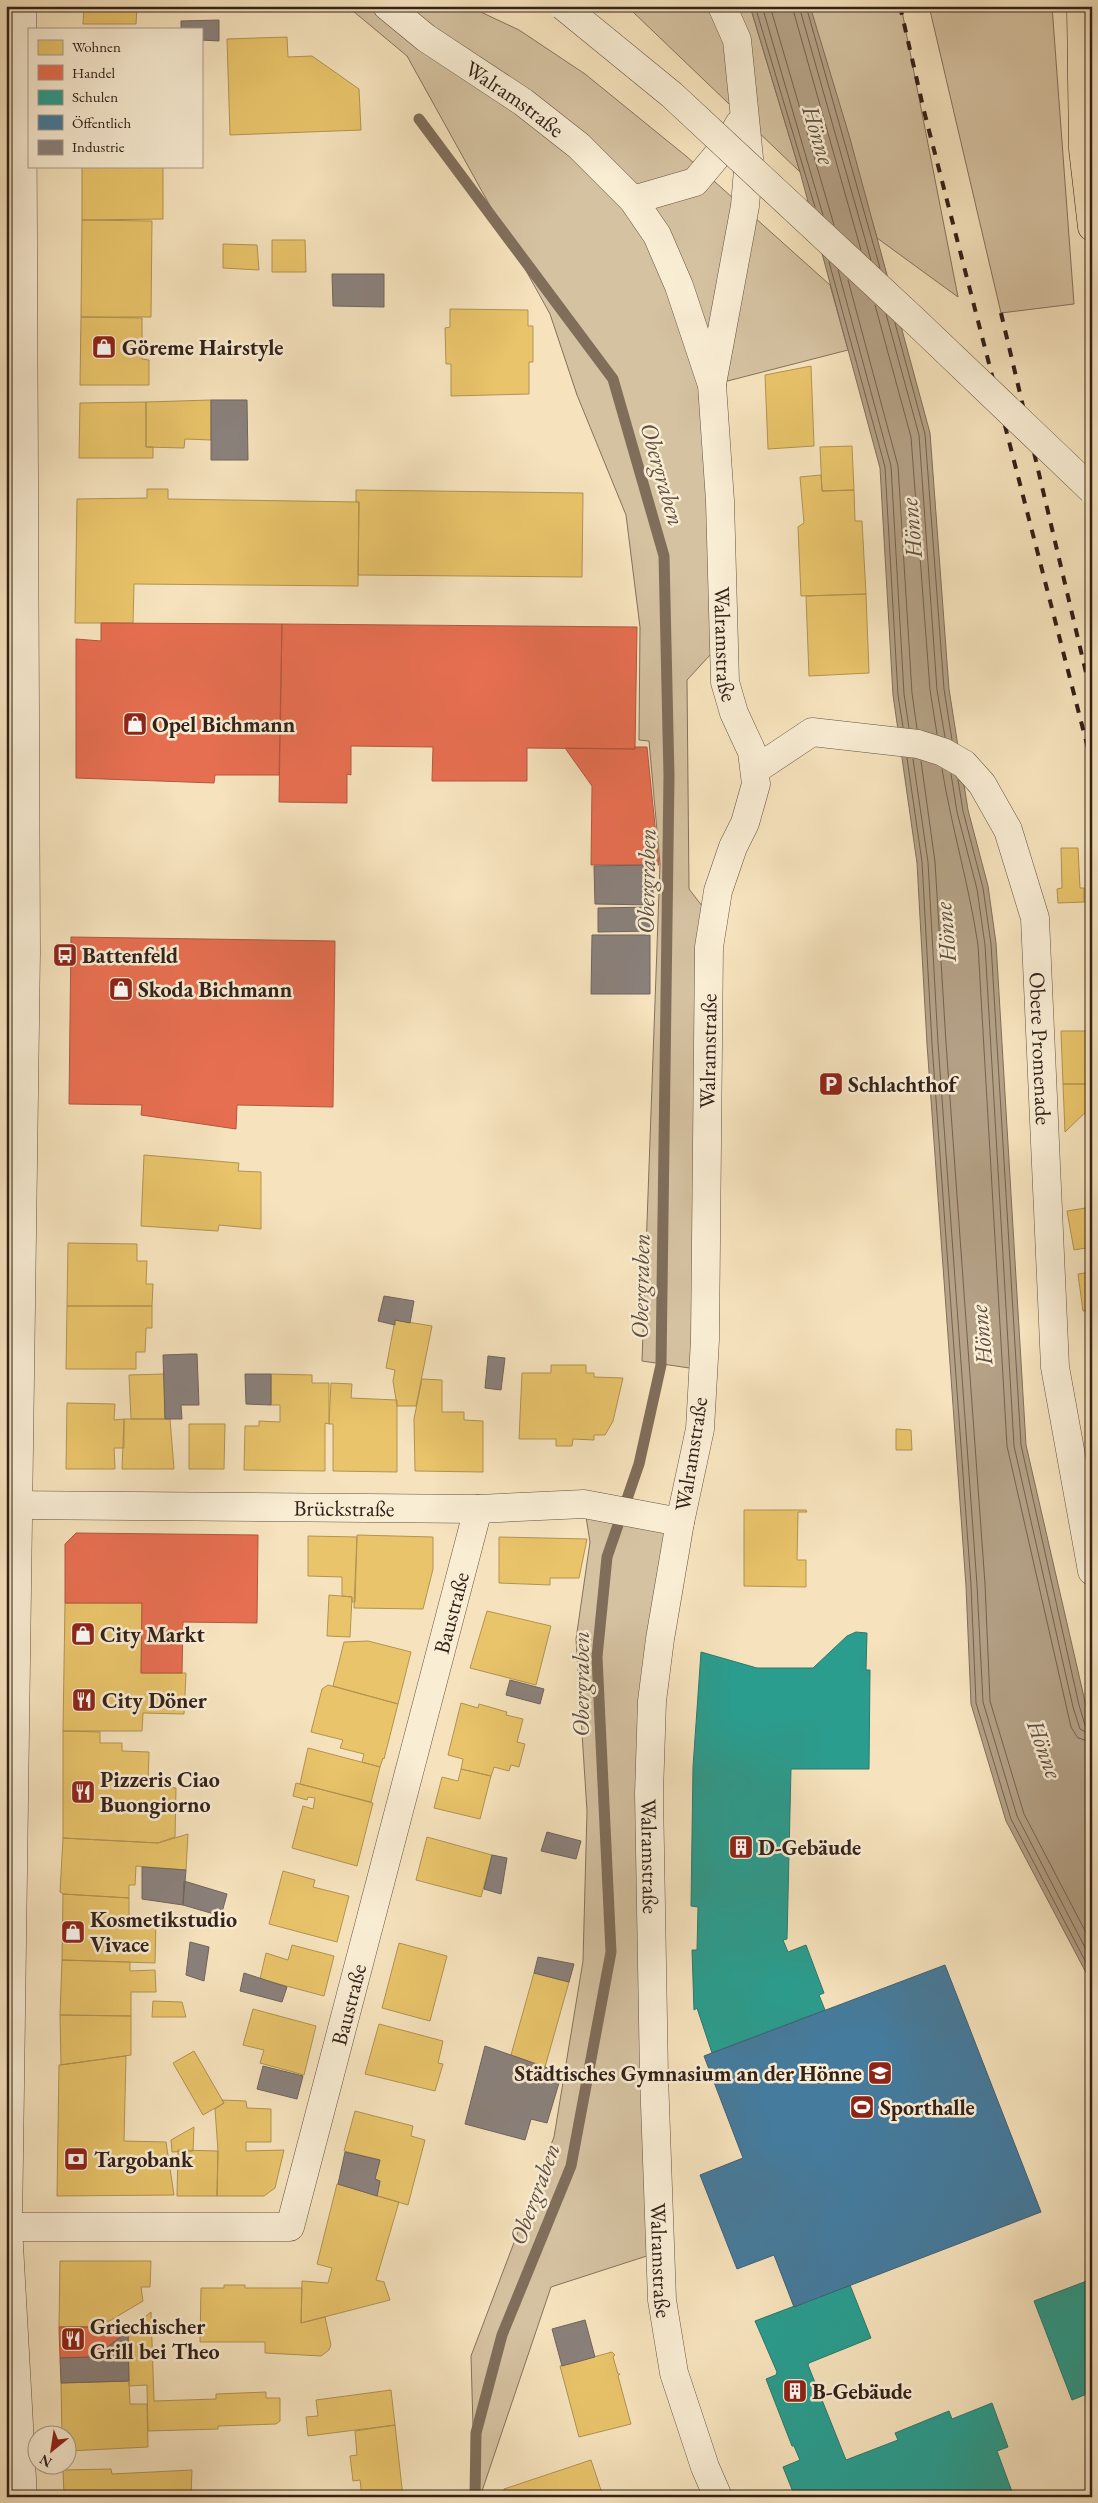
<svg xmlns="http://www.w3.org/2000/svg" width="1098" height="2503" font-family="'EB Garamond',serif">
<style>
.green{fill:#d5c2a1;stroke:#84725e}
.water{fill:#b4a186;stroke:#806e5b}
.homes{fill:#e9c46a;stroke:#b29352}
.shops{fill:#e76f51;stroke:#b15840}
.schools{fill:#2a9d8f;stroke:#2d786c}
.public{fill:#457b9d;stroke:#406076}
.industry{fill:#8a817c;stroke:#70645f}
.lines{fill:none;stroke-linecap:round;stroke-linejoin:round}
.shore{stroke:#746150;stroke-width:1}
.stream{stroke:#806e5b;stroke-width:11}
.minor-casing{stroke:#645243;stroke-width:29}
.major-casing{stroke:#33211a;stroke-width:29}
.minor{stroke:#f9edd4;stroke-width:28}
.major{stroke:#f6e3bd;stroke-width:28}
.rail{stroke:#33211a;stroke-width:4;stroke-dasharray:9 9;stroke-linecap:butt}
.minor-bridge-casing{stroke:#645243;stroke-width:29;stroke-linecap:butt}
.minor-bridge{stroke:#f9edd4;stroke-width:28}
.labels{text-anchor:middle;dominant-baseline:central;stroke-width:5;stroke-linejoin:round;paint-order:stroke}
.street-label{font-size:22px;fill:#33211a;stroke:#f9edd4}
.poi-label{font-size:22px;font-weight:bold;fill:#33211a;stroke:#f9edd4;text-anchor:start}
.water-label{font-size:24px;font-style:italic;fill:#604e40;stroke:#f9edd4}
</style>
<rect width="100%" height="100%" fill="#f6e3bd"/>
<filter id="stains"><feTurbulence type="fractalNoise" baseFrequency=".004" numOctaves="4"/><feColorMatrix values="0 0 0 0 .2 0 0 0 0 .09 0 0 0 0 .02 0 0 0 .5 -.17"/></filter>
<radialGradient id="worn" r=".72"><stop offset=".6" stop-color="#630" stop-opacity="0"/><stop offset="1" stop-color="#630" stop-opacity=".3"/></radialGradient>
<path class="green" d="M347 6H468L519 30 585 74 686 156 830 285 848 350 712 385 723 641 687 680 689 889 709 915 703 1370 642 1361 660 864 649 741 639 740 640 627 626 515 577 395 550 314 407 56Z
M624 6H750L800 172 632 11Z
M809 6H901L958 297 877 238Z
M929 6H1052L1074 304 1001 313Z
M584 1504 680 1522 660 1639 659 2252 551 2287 480 2497H475L471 2356 554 2137 583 1961 587 1811 576 1639 590 1542Z"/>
<path class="water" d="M750 6H810L849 135 930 433 949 689 968 810 988 886 996 943 1026 1445 1092 1732V1984L1006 1821 971 1704 966 1586 927 1044 917 863 893 695 880 468 800 172Z"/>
<path class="homes" d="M84 6H137L136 24H83Z
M287 37 288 57 312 56 359 89 361 130 230 135 227 39Z
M82 166H163V219L82 220Z
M82 220 152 221 151 317H81Z
M272 240H305L306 272H272Z
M223 244 257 245 259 270 223 268Z
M450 309 528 310V326H533V362H529V394L451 396V364H446L445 328 450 327Z
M81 317 142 318V359L149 360V385H80Z
M811 366 814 446 768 449 765 375Z
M211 400V440L185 439 184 448 146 447V402Z
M146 402V447H153V458H79L80 403Z
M852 446 854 490 822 491 820 447Z
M821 475 822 491 854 490 855 521H862L866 594 801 596 798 527 804 523 800 477Z
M147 489H168V499L359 502 358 586 134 584 133 623H75L77 499 147 498Z
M356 490 583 493 582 577 358 575 359 502H356Z
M866 594 869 673 809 676 806 596Z
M1061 848H1078L1080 888H1084V902L1058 903 1057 889 1062 888Z
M1061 1031H1092V1084H1063Z
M1063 1084H1092V1106L1065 1132Z
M144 1155 239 1163 238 1171 261 1172V1229L219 1225 218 1231 141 1226Z
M1092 1207V1247L1074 1250 1067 1211Z
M68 1243 137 1244V1261H147L146 1284H153L152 1306H67Z
M1092 1272V1310L1083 1311 1078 1274Z
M67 1306H152V1328H146L145 1352H136V1369H66Z
M395 1320 432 1326 416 1406H397L393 1381 395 1370 386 1368Z
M1092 1326V1351L1086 1327Z
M551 1365H586V1373H594V1377L623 1378 613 1421 605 1435H594V1440L573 1439 572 1446H556V1439H519L522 1373H551Z
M164 1374 165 1419H131L129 1375Z
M271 1374 312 1375V1383H329V1424L325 1423V1471L244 1470 245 1426H259V1421L280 1422V1405H271Z
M422 1379 442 1380V1412H464V1420L483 1421V1472L415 1471 414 1419Z
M331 1383 352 1384 351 1398 397 1400V1472L333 1471V1424H329Z
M67 1403 115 1404 114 1420 124 1419V1448H114L115 1469H66Z
M124 1419H170L174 1469H122Z
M189 1424H225L224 1469H189Z
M896 1429 911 1430 912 1450H896Z
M744 1510H806L807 1512H798L797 1560H806V1587L744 1586Z
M357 1535 433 1537V1569L423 1609 354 1608Z
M308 1536 357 1537 355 1602H352V1597L342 1596V1577L308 1576Z
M499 1537 587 1539 579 1578H550V1585L499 1583Z
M329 1595 352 1597 350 1637 327 1636Z
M65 1603H142L141 1673H186L184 1714 143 1713 142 1731H63Z
M487 1611 551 1626 536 1685 470 1668Z
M368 1641 411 1652 398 1704 333 1686 344 1642Z
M328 1685 398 1704 384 1759 383 1758 380 1767 362 1762 364 1754 340 1748 343 1740 311 1732 322 1689Z
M461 1703 478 1708 479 1704 507 1712 506 1715 523 1719 517 1742 525 1744 519 1767 511 1765 509 1771 494 1767 491 1776 461 1769 463 1759 448 1755Z
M63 1731 100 1732V1743H122V1751L149 1752 148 1786 176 1788 175 1837 158 1843 63 1838Z
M308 1748 380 1767 371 1802 300 1784Z
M461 1769 491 1776 480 1819 434 1808 442 1777 458 1781Z
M296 1783 373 1803 357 1866 292 1848 303 1806 313 1809 315 1798 308 1797 307 1800 293 1796Z
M188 1834 186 1870 136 1866 135 1885H129V1898L63 1894 60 1892 63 1838 158 1843Z
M427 1837 492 1855 481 1897 416 1880Z
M283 1871 315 1880 313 1887 349 1896 337 1942 269 1924Z
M63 1894 129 1898V1915L156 1919 155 1963 62 1960Z
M399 1943 447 1956 430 2021 382 2008Z
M292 1945 334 1956 324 1996 260 1979 266 1953 288 1960Z
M62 1960 130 1962V1971L155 1970 156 1992H131V2016L60 2015Z
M534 1973 569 1982 545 2067 511 2055Z
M153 2001 182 2002 186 2017H152Z
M253 2009 316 2026 304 2075 260 2063 264 2050 243 2045Z
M60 2015 131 2016V2055L61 2065Z
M379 2024 443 2041 438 2063 443 2064 435 2091 365 2074Z
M194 2051 224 2103 203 2115 173 2063Z
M126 2056 124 2141 166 2142 174 2195 57 2196 59 2065Z
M222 2100 246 2101 247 2108 271 2109V2142H246V2151L284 2150 275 2188 264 2196H217L218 2151 215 2109 224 2103Z
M355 2111 413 2126 411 2136 425 2140 408 2205 377 2196 380 2181 375 2179 380 2160 344 2151Z
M194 2127 193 2151 172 2152 171 2140Z
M178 2150 218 2151 217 2196H177Z
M337 2184 399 2202 376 2280 384 2282 390 2300 301 2323 302 2281 328 2283 332 2268 317 2264Z
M60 2261H151L150 2287H141L143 2301 101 2326 59 2327Z
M224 2285H245V2288H302L301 2323 325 2317 331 2345 329 2350 321 2356 265 2353V2342H200L201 2288H224Z
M151 2312 154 2401 216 2399V2394L266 2392V2398H280V2421L276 2424 218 2426V2429L148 2431 147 2385 129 2386 128 2331Z
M612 2352 615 2355 613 2357 618 2374H620L618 2376 631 2424 579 2437 560 2366Z
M129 2381 130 2404H147L148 2447 68 2451V2436H62L61 2383Z
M391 2390 395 2425 308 2436 306 2417 318 2416 316 2400Z
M395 2425 403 2497H362L360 2480 353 2481 350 2456 357 2455 355 2431Z
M591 2460 603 2496 504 2497V2489Z
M111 2469 112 2474 192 2470 191 2497H64L63 2470Z"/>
<path class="shops" d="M101 623 282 624 279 775H215L214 783 76 778V639L101 641Z
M282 624 637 627 635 749 527 748V781H432L433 747 351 746V775L347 774V803L279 802Z
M635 747H647L659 865H591L592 786 565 748 635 749Z
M71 937 335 941 333 1107 237 1105 236 1129 141 1115 142 1105 69 1104Z
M76 1533 258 1535 257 1623 183 1622 182 1673H141L142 1603H65V1544Z
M122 2323 128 2331 95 2357 60 2358 59 2327H94V2333H105Z"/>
<path class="schools" d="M856 1632 867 1633 866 1670H870L869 1769H791L787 1939 783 1940 788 1952 806 1945 824 1993 819 1995 825 2010 712 2053 697 2008 694 2010 692 1950H697L698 1907 691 1906 693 1767 701 1652 757 1668H813L847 1636Z
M1092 2279V2392L1072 2400 1034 2301Z
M850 2285 871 2338 809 2363 808 2365 846 2460 898 2440 895 2433 949 2411 952 2419 992 2403 1008 2447 997 2451 1014 2497H795L783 2467 800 2460 794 2446H792L766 2379 776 2375 777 2372 755 2321Z"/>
<path class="public" d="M945 1965 1041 2212 794 2307 774 2255 737 2269 700 2175 743 2158 704 2056Z"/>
<path class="industry" d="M219 20V41L201 40V29H181V21Z
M332 274H384V307L333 306Z
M211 400H247L248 460H211Z
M653 865V905L595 904 594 866Z
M650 907V931L598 932V908Z
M592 935H650V994H591Z
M1092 1106V1120L1086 1111Z
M384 1296 414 1301 410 1323 395 1320V1325L378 1321Z
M191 1354H197L199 1405H181L182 1419H165L163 1355Z
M488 1356 505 1358 501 1390 485 1388Z
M245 1374H271V1405L246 1404Z
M510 1680 544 1689 540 1704 506 1695Z
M547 1832 581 1841 576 1859 541 1851Z
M492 1855 507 1858 501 1894 484 1889Z
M142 1867 186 1870 183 1905 142 1899Z
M184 1881 227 1894 221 1916 183 1905Z
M190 1942 209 1947 204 1981 186 1975Z
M538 1957 574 1964 569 1982 534 1973Z
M244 1973 287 1987 282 2002 240 1991Z
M485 2046 562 2073 547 2123 531 2119 525 2140 465 2124Z
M263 2066 303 2076 297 2099 257 2089Z
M345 2152 380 2160 375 2179 380 2181 377 2196 338 2184Z
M585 2320 595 2357 562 2366 552 2329Z
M128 2331 129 2381 61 2383 60 2358 95 2357Z"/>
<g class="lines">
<path class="shore" d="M755 6 815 207
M762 6 823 215
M770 6 834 225
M792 6 861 250
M799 6 871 260
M806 6 880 268
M829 262 885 467 898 695 903 727
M838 270 891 466 904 694 909 728
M848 280 898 466 912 693 917 729
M875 305 911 437 930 690 937 734
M886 314 919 435 937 690 945 737
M895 323 925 434 944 689 952 740
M907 758 922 862 932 1044 971 1585 976 1703 1011 1819 1092 1974
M913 759 928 862 938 1043 977 1585 983 1702 1017 1816 1092 1961
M921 761 935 862 946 1043 985 1584 990 1701 1024 1814 1092 1944
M942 769C952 829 969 885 978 945L1007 1446 1071 1727 1078 1738 1092 1742
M951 774 957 812 977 889 985 945 1014 1446 1073 1707 1080 1729 1092 1735
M958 780 963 811 983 888 991 944 1021 1445 1079 1705 1085 1725 1092 1728"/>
<path class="stream" d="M419 119 613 379 664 556 669 776 661 1365 639 1464 607 1557 597 1657 611 1952 571 2166 502 2335 476 2433 475 2497"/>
<defs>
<g id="minor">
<path d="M22 6 26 952 8 2227 23 2497"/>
<path id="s1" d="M387 6 426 38 523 102 579 146 633 200 657 235 679 286 712 385 720 501 725 682 734 713 752 752 756 784 745 823 733 847 718 891 709 947 705 1340 700 1429 680 1522 660 1639 652 1701 649 1794 654 2076 662 2300 674 2373 705 2467 718 2497"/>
<path d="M633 200 695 182 730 140 739 124"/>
<path d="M712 384 745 206 749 158 737 40 722 6"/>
<path id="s2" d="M755 770 812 732 918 744 943 752 964 764 982 784 1008 830 1035 918 1055 1367 1092 1571"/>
<path id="s3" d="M6 1505 478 1509 584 1504 680 1522"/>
<path id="s4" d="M6 2227H290L478 1509"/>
</g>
<path id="major" d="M1081 6 1083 149 1092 227"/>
</defs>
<use href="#minor" class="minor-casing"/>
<use href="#major" class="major-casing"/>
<use href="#minor" class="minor"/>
<use href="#major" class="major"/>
<path class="rail" d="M900 6 924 111 1092 764
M1001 313 1092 698"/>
<defs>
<path id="minor-bridge" d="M563 6 672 95 916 322 1092 490"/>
</defs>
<use href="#minor-bridge" class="minor-bridge-casing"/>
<use href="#minor-bridge" class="minor-bridge"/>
</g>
<defs>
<symbol id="shop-square" viewBox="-11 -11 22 22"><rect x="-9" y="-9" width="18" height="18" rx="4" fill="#8f2418" stroke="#f9edd4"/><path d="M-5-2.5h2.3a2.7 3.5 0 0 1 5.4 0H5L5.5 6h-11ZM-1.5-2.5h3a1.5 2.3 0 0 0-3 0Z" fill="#fff"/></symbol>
<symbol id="bus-square" viewBox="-11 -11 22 22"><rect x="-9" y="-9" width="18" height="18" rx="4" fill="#8f2418" stroke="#f9edd4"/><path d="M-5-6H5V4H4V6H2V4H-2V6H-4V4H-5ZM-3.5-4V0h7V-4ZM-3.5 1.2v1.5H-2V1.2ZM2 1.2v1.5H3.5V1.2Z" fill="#fff"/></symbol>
<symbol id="parking-square" viewBox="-11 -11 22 22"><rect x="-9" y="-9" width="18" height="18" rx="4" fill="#8f2418" stroke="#f9edd4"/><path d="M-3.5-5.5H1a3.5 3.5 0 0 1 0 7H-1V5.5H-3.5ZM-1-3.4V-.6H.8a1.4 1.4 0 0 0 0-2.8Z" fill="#fff"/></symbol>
<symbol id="restaurant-square" viewBox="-11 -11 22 22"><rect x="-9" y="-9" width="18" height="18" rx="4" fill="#8f2418" stroke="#f9edd4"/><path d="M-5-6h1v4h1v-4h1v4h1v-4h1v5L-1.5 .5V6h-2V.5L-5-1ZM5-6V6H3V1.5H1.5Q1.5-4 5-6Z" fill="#fff"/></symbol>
<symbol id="building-square" viewBox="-11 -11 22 22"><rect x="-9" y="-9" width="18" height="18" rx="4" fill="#8f2418" stroke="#f9edd4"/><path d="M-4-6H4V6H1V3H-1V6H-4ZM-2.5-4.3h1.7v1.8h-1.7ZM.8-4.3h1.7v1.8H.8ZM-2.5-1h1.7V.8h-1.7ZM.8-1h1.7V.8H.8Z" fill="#fff"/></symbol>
<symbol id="school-square" viewBox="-11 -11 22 22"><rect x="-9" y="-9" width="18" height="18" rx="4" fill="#8f2418" stroke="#f9edd4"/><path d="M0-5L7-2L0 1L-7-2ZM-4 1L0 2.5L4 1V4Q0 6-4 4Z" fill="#fff"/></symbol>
<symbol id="stadium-square" viewBox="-11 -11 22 22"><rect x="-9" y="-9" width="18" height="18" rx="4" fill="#8f2418" stroke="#f9edd4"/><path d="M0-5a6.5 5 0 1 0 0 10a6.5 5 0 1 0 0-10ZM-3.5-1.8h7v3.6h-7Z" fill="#fff"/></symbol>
<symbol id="bank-square" viewBox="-11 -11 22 22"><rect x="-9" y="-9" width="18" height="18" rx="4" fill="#8f2418" stroke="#f9edd4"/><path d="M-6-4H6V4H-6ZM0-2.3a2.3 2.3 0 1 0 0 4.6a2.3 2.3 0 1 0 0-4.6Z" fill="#fff"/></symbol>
</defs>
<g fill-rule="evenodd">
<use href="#shop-square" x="90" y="333" width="28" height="28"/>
<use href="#shop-square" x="121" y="710" width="28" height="28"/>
<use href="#bus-square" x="51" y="941" width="28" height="28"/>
<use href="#shop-square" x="107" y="975" width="28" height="28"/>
<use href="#parking-square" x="817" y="1070" width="28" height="28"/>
<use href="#shop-square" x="69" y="1620" width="28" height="28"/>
<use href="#restaurant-square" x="70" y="1686" width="28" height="28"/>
<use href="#restaurant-square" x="69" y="1778" width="28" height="28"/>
<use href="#building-square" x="727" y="1833" width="28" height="28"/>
<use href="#shop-square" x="59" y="1918" width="28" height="28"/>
<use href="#school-square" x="866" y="2059" width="28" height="28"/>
<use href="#stadium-square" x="848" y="2093" width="28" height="28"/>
<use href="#bank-square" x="62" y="2145" width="28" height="28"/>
<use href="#restaurant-square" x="59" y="2325" width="28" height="28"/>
<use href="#building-square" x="781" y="2377" width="28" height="28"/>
</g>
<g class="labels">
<g class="street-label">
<text stroke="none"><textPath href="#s1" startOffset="158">Walramstraße</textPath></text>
<text stroke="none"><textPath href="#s1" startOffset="776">Walramstraße</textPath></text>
<text stroke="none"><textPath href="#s2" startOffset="528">Obere Promenade</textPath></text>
<text transform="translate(708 1051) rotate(-89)">Walramstraße</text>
<text transform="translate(691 1454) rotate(-81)">Walramstraße</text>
<text stroke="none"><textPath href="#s3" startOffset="338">Brückstraße</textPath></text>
<text stroke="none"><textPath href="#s4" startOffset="919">Baustraße</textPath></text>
<text stroke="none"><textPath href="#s1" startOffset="2006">Walramstraße</textPath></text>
<text stroke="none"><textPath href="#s4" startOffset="514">Baustraße</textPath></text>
<text stroke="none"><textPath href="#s1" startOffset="2410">Walramstraße</textPath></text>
</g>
<g class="poi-label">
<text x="122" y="347">Göreme Hairstyle</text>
<text x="152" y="724">Opel Bichmann</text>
<text x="82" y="955">Battenfeld</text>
<text x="138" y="989">Skoda Bichmann</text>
<text x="848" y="1084">Schlachthof</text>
<text x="100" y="1634">City Markt</text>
<text x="102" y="1700">City Döner</text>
<text x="100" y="1779">Pizzeris Ciao<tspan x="100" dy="25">Buongiorno</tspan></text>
<text x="758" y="1847">D-Gebäude</text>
<text x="90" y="1919">Kosmetikstudio<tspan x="90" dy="25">Vivace</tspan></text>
<text x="862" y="2073" text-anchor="end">Städtisches Gymnasium an der Hönne</text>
<text x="880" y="2107">Sporthalle</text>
<text x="94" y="2159">Targobank</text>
<text x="90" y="2326">Griechischer<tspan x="90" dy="25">Grill bei Theo</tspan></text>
<text x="812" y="2391">B-Gebäude</text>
</g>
<g class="water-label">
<text transform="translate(819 135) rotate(73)">Hönne</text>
<text transform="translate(663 474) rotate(74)">Obergraben</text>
<text transform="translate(911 528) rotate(-95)">Hönne</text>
<text transform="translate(646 881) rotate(-89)">Obergraben</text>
<text transform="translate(945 932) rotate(-95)">Hönne</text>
<text transform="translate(640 1286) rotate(-89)">Obergraben</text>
<text transform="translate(981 1335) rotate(-96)">Hönne</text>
<text transform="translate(580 1684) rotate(-90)">Obergraben</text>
<text transform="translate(1045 1749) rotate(70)">Hönne</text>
<text transform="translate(534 2194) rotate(-70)">Obergraben</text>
</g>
</g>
<rect width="1098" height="2503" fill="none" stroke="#f6e3bd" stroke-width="25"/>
<rect x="8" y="8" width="1083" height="2488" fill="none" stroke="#33211a" stroke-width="2.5"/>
<rect x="12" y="12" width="1073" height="2478" fill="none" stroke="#33211a"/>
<rect x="28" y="28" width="175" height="140" fill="#f9edd4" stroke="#aa9b8a"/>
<rect x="38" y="40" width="25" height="15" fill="#e9c46a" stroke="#aa9b8a"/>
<text x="72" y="52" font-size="15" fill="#33211a">Wohnen</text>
<rect x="38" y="65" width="25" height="15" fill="#e76f51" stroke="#aa9b8a"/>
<text x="72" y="78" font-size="15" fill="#33211a">Handel</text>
<rect x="38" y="90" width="25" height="15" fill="#2a9d8f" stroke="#aa9b8a"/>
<text x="72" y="102" font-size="15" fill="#33211a">Schulen</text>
<rect x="38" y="115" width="25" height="15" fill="#457b9d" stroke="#aa9b8a"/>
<text x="72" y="128" font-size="15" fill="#33211a">Öffentlich</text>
<rect x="38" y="140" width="25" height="15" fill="#8a817c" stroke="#aa9b8a"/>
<text x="72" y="152" font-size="15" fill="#33211a">Industrie</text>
<g transform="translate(52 2450) rotate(210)"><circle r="24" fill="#f9edd4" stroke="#aa9b8a"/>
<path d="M0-4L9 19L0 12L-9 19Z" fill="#8f2418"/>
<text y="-8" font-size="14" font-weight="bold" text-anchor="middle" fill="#33211a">N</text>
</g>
<rect width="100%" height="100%" filter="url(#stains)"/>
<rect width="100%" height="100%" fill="url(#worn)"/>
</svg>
